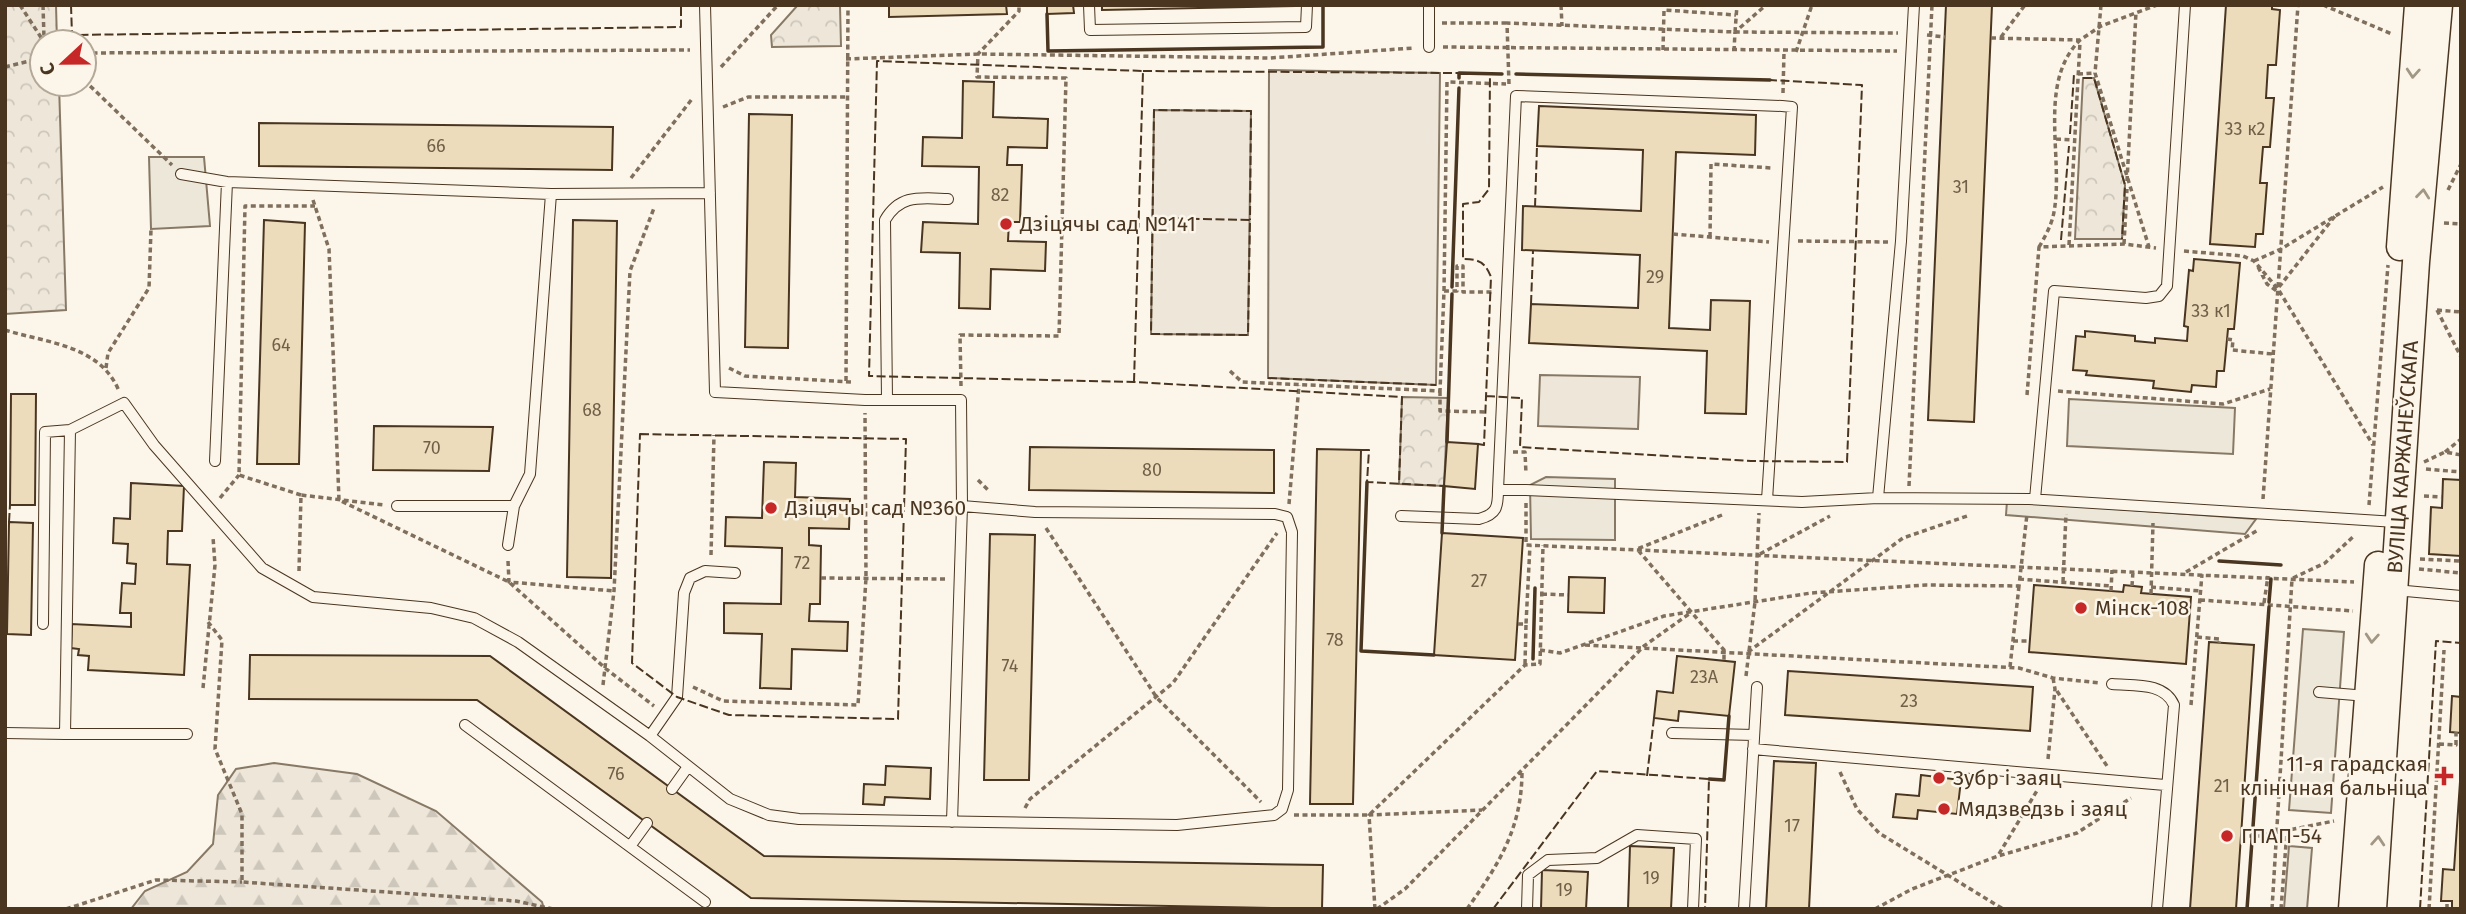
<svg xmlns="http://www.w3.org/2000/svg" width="2466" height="914" font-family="'Fira Sans',sans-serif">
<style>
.forest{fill:url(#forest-firs);stroke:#887966;stroke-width:2}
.park{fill:url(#park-crowns);stroke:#887966;stroke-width:2}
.garden{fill:#ede6d9;stroke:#887966;stroke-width:2}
.parking{fill:#ede7d9;stroke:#887966;stroke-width:2}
.building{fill:#ecdcbc;stroke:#4a3520;stroke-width:2}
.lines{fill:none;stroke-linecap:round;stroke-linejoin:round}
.lane-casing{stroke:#4a3520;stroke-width:12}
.secondary-casing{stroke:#4a3520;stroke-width:29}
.path{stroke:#7f6f5c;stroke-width:3.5;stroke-dasharray:5 3.5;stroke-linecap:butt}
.lane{stroke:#fbf6e9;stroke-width:10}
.secondary{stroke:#fbf6e9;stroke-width:26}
.fence{stroke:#4a3520;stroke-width:2;stroke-dasharray:9 3.5;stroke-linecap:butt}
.wall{stroke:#4a3520;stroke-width:3.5}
.oneway{stroke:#a29684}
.poi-dot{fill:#c62828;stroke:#fbf6e9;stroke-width:2.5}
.labels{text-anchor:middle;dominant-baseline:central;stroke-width:5;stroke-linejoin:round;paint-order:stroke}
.number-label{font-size:18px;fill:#725f47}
.poi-label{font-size:21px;fill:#4a3520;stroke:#fbf6e9;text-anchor:start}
.street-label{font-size:21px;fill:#4a3520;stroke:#fbf6e9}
</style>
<defs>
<pattern id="forest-firs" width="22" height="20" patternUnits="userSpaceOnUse" patternTransform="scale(1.75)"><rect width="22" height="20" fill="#ede6d9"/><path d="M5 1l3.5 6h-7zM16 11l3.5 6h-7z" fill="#cdc6ba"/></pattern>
<pattern id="park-crowns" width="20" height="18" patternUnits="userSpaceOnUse" patternTransform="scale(1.75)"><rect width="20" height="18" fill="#ede6d9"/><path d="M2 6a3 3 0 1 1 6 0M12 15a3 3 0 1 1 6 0" fill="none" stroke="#cdc6ba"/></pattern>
</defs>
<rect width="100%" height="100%" fill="#fbf6e9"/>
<path class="forest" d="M274 763 357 774 436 811 542 902 544 909H131L145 891 187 872 213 844 218 795 236 769Z"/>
<path class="park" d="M5 5H56L57 42H42V84H59L66 310 5 314Z
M797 6H840L841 46 772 47 771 35Z
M2083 78H2094L2125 185 2122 239H2075Z
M1402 397 1448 398 1444 486 1399 484Z"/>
<path class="garden" d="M1269 70 1440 73 1436 385 1268 378Z
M1154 110 1251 111 1248 335 1151 334Z
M1540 375 1640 377 1638 429 1538 426Z"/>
<path class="parking" d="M149 157H204L210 226 151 229Z
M2069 399 2235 408 2233 454 2067 446Z
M1546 477 1615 479V540L1531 539 1530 485Z
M2007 501 2256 519 2245 534 2006 515Z
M2303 629 2344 632 2331 813 2289 810Z
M2289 846 2312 848 2307 909H2284Z"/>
<path class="building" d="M889 5H1006L1007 14 889 17Z
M1047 5H1073L1074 13 1047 14Z
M1102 5H1295V6L1102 10Z
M1946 5H1992L1974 422 1928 420Z
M2226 5H2272V9L2280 10 2276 65H2268L2266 98H2274L2270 147H2263L2260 183H2267L2263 234H2256L2255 247 2210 244Z
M963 81 994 82 993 117 1048 119 1047 148 1008 147 1007 165H1022L1020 222H1009L1008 241 1046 242 1045 271 991 269 990 309 959 308 960 253 921 252 923 222 978 224 979 167 922 166 923 137 962 138Z
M1539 106 1756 115 1755 155 1676 152 1669 328 1710 330 1711 300 1750 301 1746 414 1705 413 1707 351 1529 343 1531 304 1638 308 1640 255 1522 250 1523 206 1641 211 1643 150 1537 146Z
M749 114 792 115 788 348 745 347Z
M259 123 613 127 612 170 259 166Z
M264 220 305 223 299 464H257Z
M573 220 617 221 611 578 567 577Z
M2194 259 2240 263 2234 329H2228L2224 371H2217L2216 387 2192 385 2191 392 2153 388 2154 381 2086 375 2087 371 2073 370 2076 336 2085 337V331L2135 336V341L2155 343V338L2187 341 2188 327 2184 326 2189 270 2193 271Z
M11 394H36L35 505H10Z
M374 426 493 427 489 471 373 470Z
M1447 442 1478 444 1475 489 1444 486Z
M1030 447 1274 450V493L1029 490Z
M1317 449 1361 450 1353 804H1310Z
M764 462 796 463 795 497 850 499 849 529 809 528V545L821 546 820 604H810L809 621 848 622 847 651 792 649 791 689 760 688 762 634 724 633V603L781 604 782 548 725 546 726 517 762 518Z
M2443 479 2461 480V556L2429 554 2431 507 2442 508Z
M131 483 184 486 182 531H168L167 564 190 565 184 675 88 670 89 656 78 655 79 649 71 648 72 624 131 627V613H120L122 583 135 584 136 564 127 563 128 544 113 543 114 518 130 519Z
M9 522 33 523 31 635 7 634Z
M1442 533 1523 538 1515 660 1434 655Z
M990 534 1035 535 1029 780H984Z
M1569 577 1605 578 1604 613 1568 612Z
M2034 585 2123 592 2124 585 2142 587 2141 593 2191 597 2186 664 2029 652Z
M2209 642 2254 645 2236 909H2190Z
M250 655 490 656 764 856 1323 865 1322 909 751 898 477 700 249 699Z
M1677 656 1735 662 1729 716 1679 711 1678 721 1654 718 1657 691 1673 693Z
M1788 671 2033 687 2030 731 1785 715Z
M2452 696 2461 697V733L2450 732Z
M1774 761 1816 763 1809 909H1766Z
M886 766 931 768 930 799 885 797 884 805 863 804 864 784 885 785Z
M2461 767V909H2452V901H2441L2443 869 2454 870Z
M1921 775 1961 780 1957 814 1918 810 1917 819 1893 817 1896 794 1919 796Z
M1630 846 1674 848 1671 909H1628Z
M1542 870 1588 872 1586 909H1541Z"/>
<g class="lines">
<defs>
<path id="lane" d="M705 5 715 392 865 400H961L962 506 952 822
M1089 5 1090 30 1306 27 1307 5
M1429 5V47
M181 174 227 182 551 194 710 193
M887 399 885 220C900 194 920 198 948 199
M215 461 227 182
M1498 490 1516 96 1782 106 1792 107 1767 500
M1878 498 1901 241 1914 5
M2035 499 2054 291 2146 298 2159 296 2167 286 2185 5
M397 506H514
M1401 516 1479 519C1497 514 1498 507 1498 490H1526L1802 502 1878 498 2029 499 2396 522
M508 545 514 506 530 474 551 194
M2395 590 2461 596
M43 624 45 432 70 430
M2112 684C2134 686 2164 682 2174 705L2157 909
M2319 692 2367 696
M465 725 705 902
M5 733 65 734 70 430 124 403 154 445 262 568 313 597 431 608 474 618 518 642 650 736 730 799 769 815 799 819 1177 825 1274 815 1282 809 1288 790 1292 532 1287 517 1275 514 1035 512 962 506
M1672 733 1754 735
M65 734H187
M650 736 677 697 684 593 690 578 705 571 735 573
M1753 749 2165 785
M672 789 687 768
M631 845 647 823
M1527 909 1528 875 1548 860 1597 858 1637 835 1696 839 1693 909
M1744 909 1757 687"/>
<path id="secondary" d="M2400 247 2418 5
M2352 909 2378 565
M2373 909 2416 262 2439 5"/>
</defs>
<use href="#lane" class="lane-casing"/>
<use href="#secondary" class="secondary-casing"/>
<path class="path" d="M20 5 44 42
M43 5 44 38
M1561 5 1562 26
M2101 5 2095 73 2149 247
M2323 5 2392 34
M1442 23H1507
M1735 32 1737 5
M1927 35 1945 37
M2001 37 2025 5
M1991 38 2080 40 2101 26 2157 5
M1443 47 1897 51
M1663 50 1664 10 1736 15
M1734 51 1735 32 1766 5
M1796 52 1812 5
M84 53 690 50
M846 59 978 54 1270 58 1414 48
M5 67 42 58
M721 67 778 5
M2078 74 2095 73
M84 80 172 165
M1509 84 1507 23 1735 32 1898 33
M1783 93 1784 52
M723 107 748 97H846
M2056 139 2075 140
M631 178 692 99
M2127 181 2136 12
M2448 190 2461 164
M313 200 329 249 339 500 509 582 605 668 654 706
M2444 223 2461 224
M1673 234 1769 242
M1710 237 1711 164 1772 168
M1798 241 1888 242
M2124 244 2127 189
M2069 245 2080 42
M2039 247C2045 237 2052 224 2054 212 2064 157 2037 83 2080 40
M2184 251 2243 256 2254 261 2278 289 2373 445
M2254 261 2281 249 2383 187
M2258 267 2267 284 2278 292
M2279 287 2335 216
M1444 291 1447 82 1506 84
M2437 310 2461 357
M2437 310 2461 312
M5 330C47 343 100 345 119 391
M2227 339 2233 340 2232 350 2273 354
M106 368 108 353 149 288 151 229
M729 368 745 376 852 382
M1230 371 1242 382 1440 391 1444 291H1457V266H1463V292H1493
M846 381 848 5
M961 386 960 335 1059 336 1066 78 977 77 978 54 1019 11V5
M1440 391V411L1488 412
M2058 391 2223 404 2270 389
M2027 395 2039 247 2124 244 2156 248
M1513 452H1525L1526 474
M2445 452 2461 439
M2424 462 2445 452 2461 455
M2426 469 2461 472
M978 480 990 492
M1909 486 1932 5
M301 495 239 475 245 206H315
M2424 496 2442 497
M220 498 239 475
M2263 499 2298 5
M1526 503V545L2354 582
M1289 504 1299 385
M2369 505 2388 265
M1722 515 1637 549 1724 650V661
M1046 528 1157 698 1261 802
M1760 554 1830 516
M711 555 714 435
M2420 559 2461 561
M508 561 509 582 614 591
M2419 569 2461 573
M299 571 301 495 384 505
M2186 572 2258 530
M821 578 947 579
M2293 578 2325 563 2355 535
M2019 579 2111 586
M2063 582 2066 514
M2132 586 2133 571
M2151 587 2200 591
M2111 591 2112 570
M1542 594 1568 595
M2151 594 2153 523
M2200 600 2353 611
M2264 603 2268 576
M208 622 222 640 215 749 242 814V882L516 901 553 909
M1518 624H1526L1530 545
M2197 637 2220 639 2219 643
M2013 641H2030
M1585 645 2019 668 2053 678 2100 683
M1540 650 1560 653 1664 616 1811 593 1926 585 2019 586 2027 514
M1748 652 1903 538 1970 515
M1525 664 1526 624
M2010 667 2019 586
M1746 676 1755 602 1759 513
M603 685 614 591 630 271 654 208
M693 687 723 701 858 705 866 578 865 413
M203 688 215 565 213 537
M2057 691 2107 766
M2191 705 2202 574
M2439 744 2456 745V732
M2048 759 2055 689 2053 678
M1840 772 1857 809 1879 833 2003 909
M1025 808 1030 799 1173 683 1277 533
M1294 815H1369L1525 665 1540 664 1543 545
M2241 836H2259L2334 821
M1999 854 2038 789
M5 908V909
M66 909 156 880 242 882
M1375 909 1369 815 1482 810
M1377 909 1405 889 1644 646 1689 614
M1467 909C1499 864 1522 828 1522 771
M1875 909 1912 889 1998 856 2077 833 2131 798
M2272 909 2292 579
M2281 909 2287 831
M2429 909 2444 650
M2447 909V901"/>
<use href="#lane" class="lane"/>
<use href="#secondary" class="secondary"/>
<path class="fence" d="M71 5 72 35 681 27V5
M1143 71 1459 73
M2083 78H2094L2125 185 2122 239
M2070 134 2074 74
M1535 207 1537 146
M1153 218 1250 220 1248 335 1151 334 1154 110 1251 111 1250 220
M2061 240 2069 146
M1531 304 1533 251
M1268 378 1436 385
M1134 382 1143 71 877 61 869 376 1134 382 1402 397 1399 484
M1486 396 1522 398 1520 447 1751 461 1847 462 1862 85 1770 80
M640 434 906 439 898 719 729 715 677 697 632 663Z
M1478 444 1484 445 1491 277C1485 262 1479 259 1463 259V204L1479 202 1489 189 1490 73
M1361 450H1369L1367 482 1444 486
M9 522 10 505
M1647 776 1654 718
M1493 909 1597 771 1709 779 1705 909
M2420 909 2436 641 2461 643"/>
<path class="wall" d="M1047 14 1048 51 1323 47V5
M1516 74 1770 80
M1459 78V73L1502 74
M1452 287 1459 88
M1447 442 1452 294
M1367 482 1361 651 1434 655
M1442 533 1444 486
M2219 561 2281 565
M2269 602 2271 579
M1533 659 1535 588
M1709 779 1724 780 1729 716
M2247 909 2269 607"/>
</g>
<defs><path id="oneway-chevron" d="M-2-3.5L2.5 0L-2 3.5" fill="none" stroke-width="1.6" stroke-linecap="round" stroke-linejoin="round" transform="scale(1.75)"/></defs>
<g class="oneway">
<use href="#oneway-chevron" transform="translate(2413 73) rotate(94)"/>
<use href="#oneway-chevron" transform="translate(2423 194) rotate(-84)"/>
<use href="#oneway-chevron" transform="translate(2372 638) rotate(94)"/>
<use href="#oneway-chevron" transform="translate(2378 841) rotate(-86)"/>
</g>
<g class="poi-dot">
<circle cx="1006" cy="224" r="7"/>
<circle cx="771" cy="508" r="7"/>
<circle cx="2081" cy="608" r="7"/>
<path d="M2440.5 765.5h7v7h7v7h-7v7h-7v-7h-7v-7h7z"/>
<circle cx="1939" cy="778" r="7"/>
<circle cx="1944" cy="809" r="7"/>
<circle cx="2227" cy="836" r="7"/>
</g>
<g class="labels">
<g class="number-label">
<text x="2245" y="129">33 к2</text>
<text x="436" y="146">66</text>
<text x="1961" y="187">31</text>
<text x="1000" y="195">82</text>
<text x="1655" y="277">29</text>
<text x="2211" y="311">33 к1</text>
<text x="281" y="345">64</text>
<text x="592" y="410">68</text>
<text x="432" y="448">70</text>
<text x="1152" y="470">80</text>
<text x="802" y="563">72</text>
<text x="1479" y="581">27</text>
<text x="1335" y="640">78</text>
<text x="1010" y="666">74</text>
<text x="1704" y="677">23А</text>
<text x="1909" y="701">23</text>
<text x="616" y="774">76</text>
<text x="2222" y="786">21</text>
<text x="1792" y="826">17</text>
<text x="1651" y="878">19</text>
<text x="1564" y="890">19</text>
</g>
<g class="poi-label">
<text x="1020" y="224">Дзіцячы сад №141</text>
<text x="785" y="508">Дзіцячы сад №360</text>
<text x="2095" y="608">Мінск-108</text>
<text x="2428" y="764" text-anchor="end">11-я гарадская<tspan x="2428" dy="24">клінічная бальніца</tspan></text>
<text x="1953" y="778">Зубр і заяц</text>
<text x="1958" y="809">Мядзведзь і заяц</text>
<text x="2241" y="836">ГПАП-54</text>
</g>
<g class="street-label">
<text transform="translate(2403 457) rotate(-86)">ВУЛІЦА КАРЖАНЕЎСКАГА</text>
</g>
</g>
<rect width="2466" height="914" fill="none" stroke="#4a3520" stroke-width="14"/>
<g transform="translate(63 63) rotate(248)"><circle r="33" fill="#fbf6e9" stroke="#b4a999" stroke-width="2"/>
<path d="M0-5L12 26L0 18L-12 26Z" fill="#c62828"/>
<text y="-10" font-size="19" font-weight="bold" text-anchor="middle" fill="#4a3520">С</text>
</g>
</svg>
